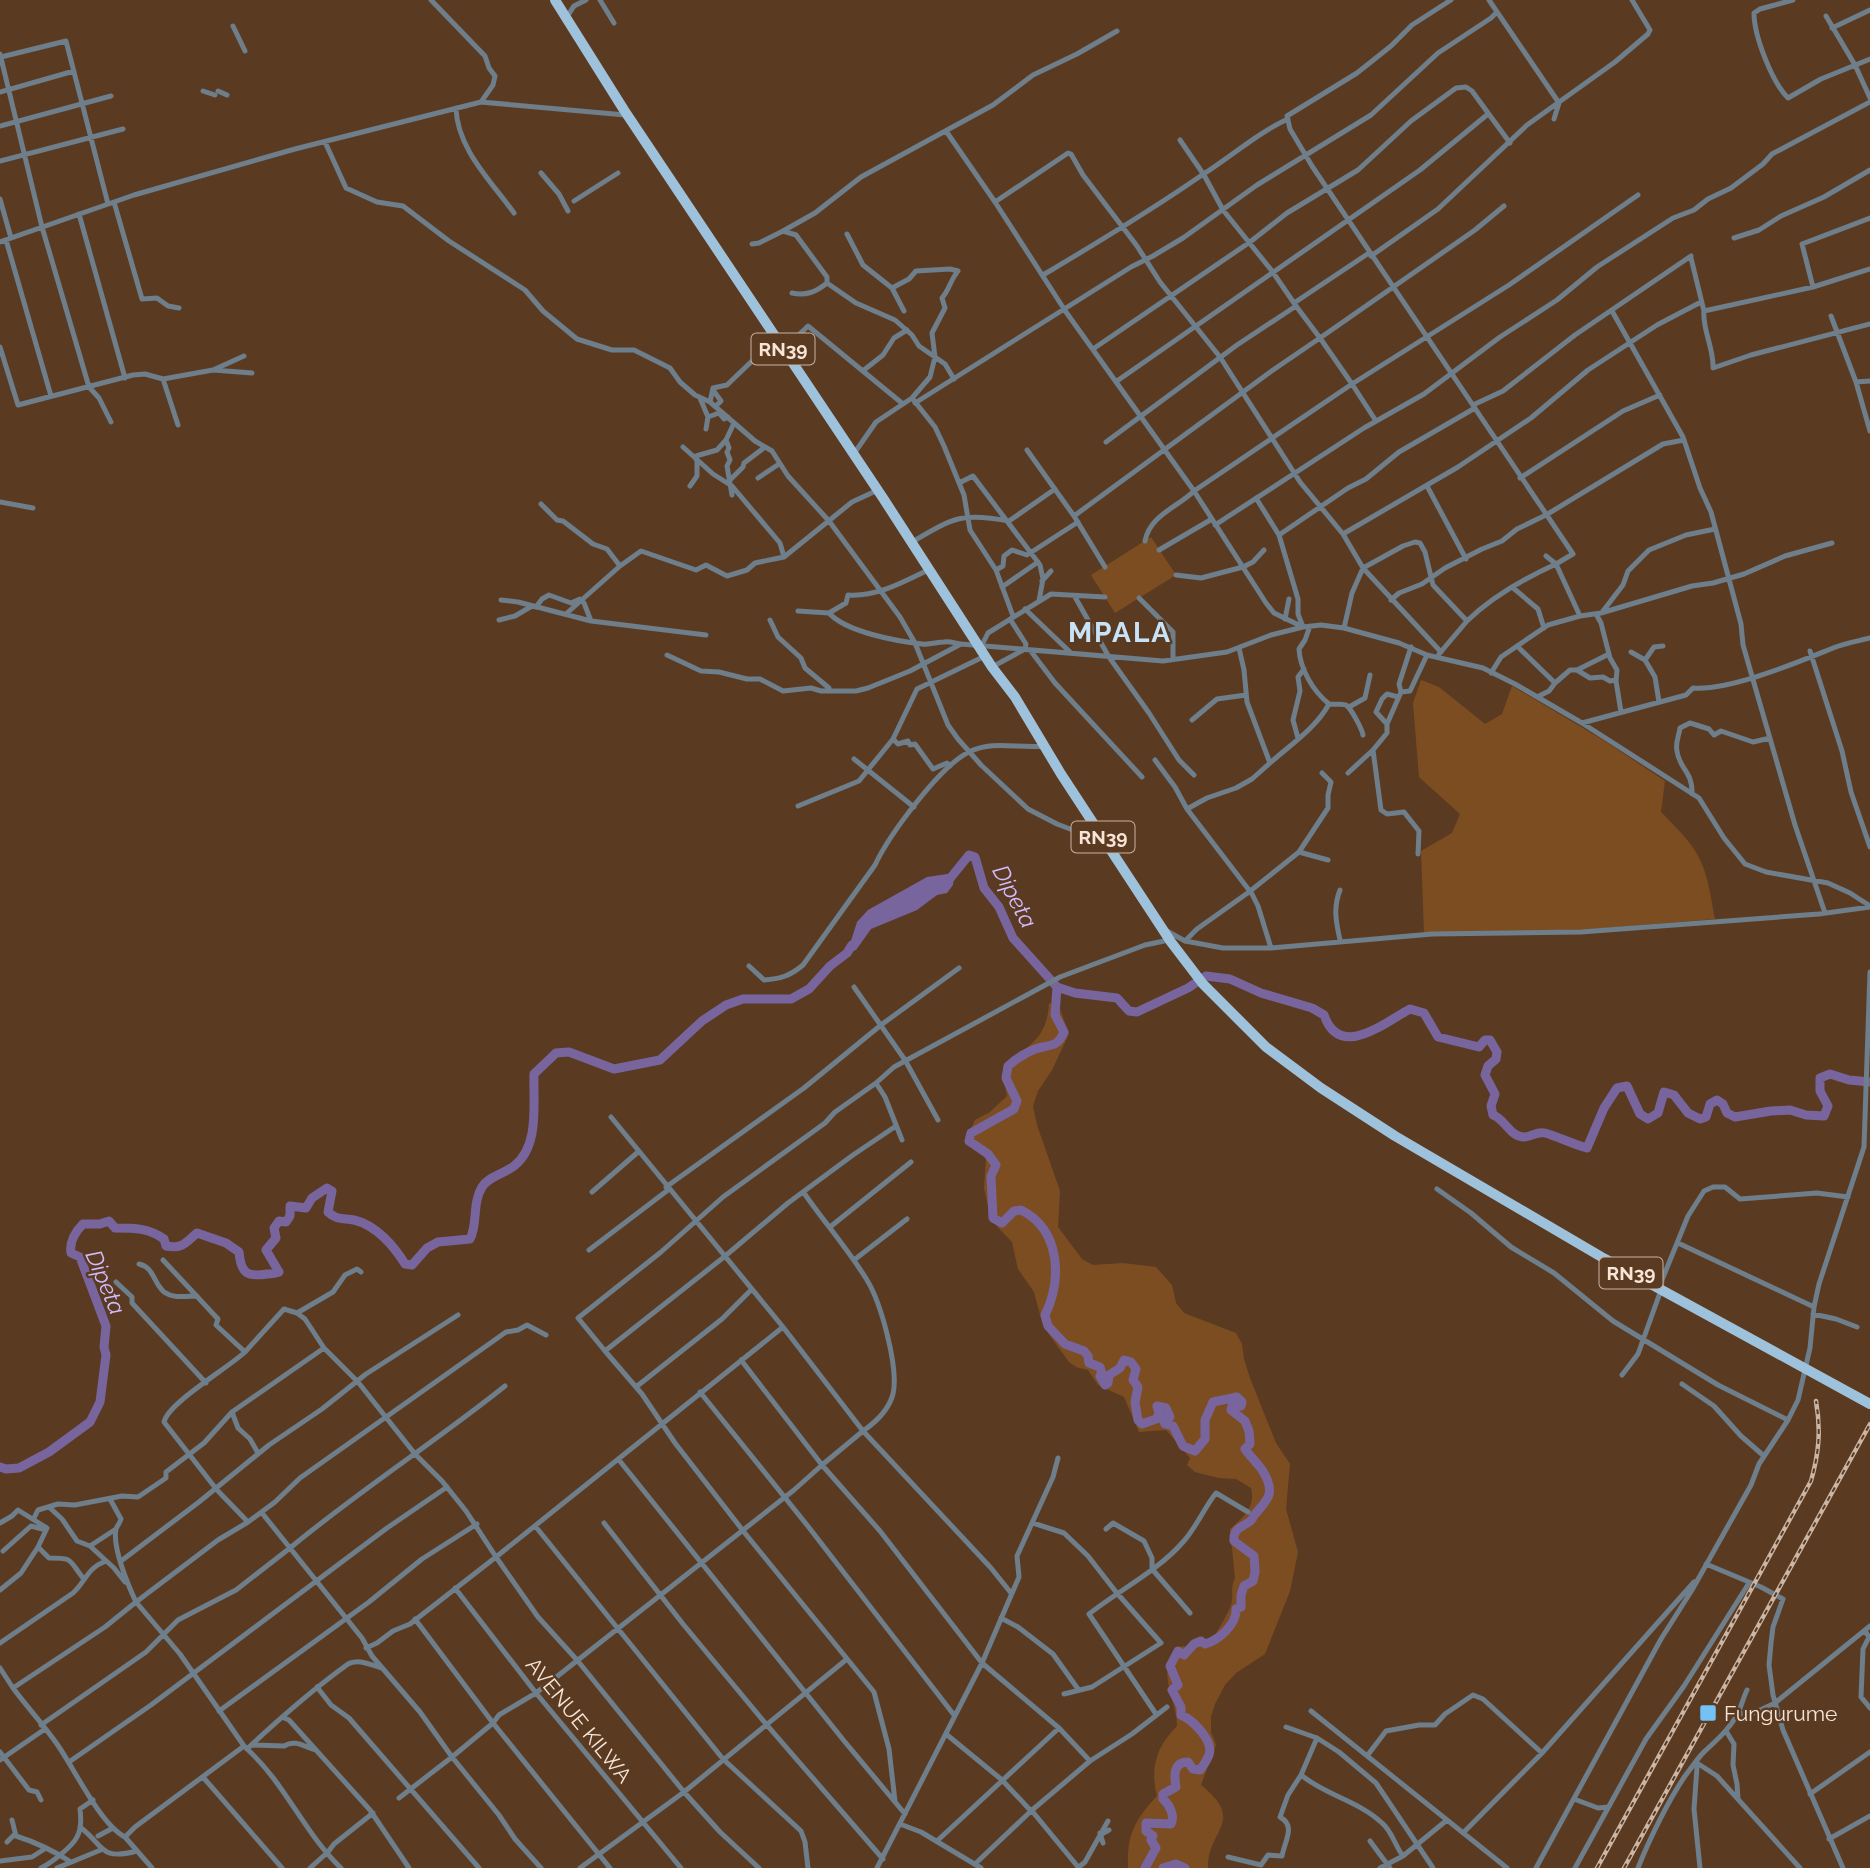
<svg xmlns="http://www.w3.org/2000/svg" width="1870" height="1868" font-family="Raleway,sans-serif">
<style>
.green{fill:#7d4d22}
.water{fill:#79659e}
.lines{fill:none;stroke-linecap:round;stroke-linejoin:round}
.river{stroke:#79659e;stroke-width:9}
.minor{stroke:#6e7e8a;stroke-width:5}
.trunk{stroke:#9fc2dc;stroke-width:10}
.rail-casing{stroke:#cbb5a4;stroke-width:4.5}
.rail{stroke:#5a3b22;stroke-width:2;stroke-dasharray:5;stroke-linecap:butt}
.poi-dot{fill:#73c1f5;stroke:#5a3b22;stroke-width:2.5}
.labels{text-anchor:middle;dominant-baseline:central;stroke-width:5;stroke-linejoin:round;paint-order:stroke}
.shield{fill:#5a3b22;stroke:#c9b2a1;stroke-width:2}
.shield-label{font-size:19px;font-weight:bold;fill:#f8e5d7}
.poi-label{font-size:21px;fill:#f8e5d7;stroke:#5a3b22;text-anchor:start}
.street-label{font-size:21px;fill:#f8e5d7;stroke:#5a3b22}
.water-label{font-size:23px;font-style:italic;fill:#d2bcff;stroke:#5a3b22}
.district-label{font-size:28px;font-weight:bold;letter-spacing:2px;fill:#c8e3f7;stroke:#5a3b22}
</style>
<rect width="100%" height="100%" fill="#5a3b22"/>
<path class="green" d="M1151 537 1176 575 1115 613 1091 575Z
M1421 680 1439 687 1485 724 1502 714 1512 686 1603 740 1665 781 1661 812C1703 854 1705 861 1715 919L1580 930 1424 933 1421 851 1452 833 1460 814 1419 777 1413 703Z
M1049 1003 1059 1006 1069 1034 1052 1070 1038 1091 1033 1106 1037 1125 1060 1191 1058 1227 1082 1259 1093 1265 1123 1263 1156 1267 1172 1285 1176 1303 1184 1313 1236 1333 1242 1344 1244 1359 1250 1378 1276 1443 1290 1464 1286 1509 1298 1552 1290 1591 1265 1654 1236 1673 1225 1685 1215 1704 1211 1717V1732L1216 1745 1201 1785C1247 1822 1207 1829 1208 1868H1128C1127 1834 1134 1821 1157 1796 1150 1768 1156 1747 1177 1726 1177 1697 1152 1668 1182 1646L1187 1647 1193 1640H1212C1216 1634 1229 1612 1231 1605 1234 1595 1230 1588 1235 1578L1230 1529C1243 1517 1256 1508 1251 1488L1236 1479 1219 1478 1195 1472 1187 1465 1190 1458 1166 1430 1139 1432 1124 1397 1098 1385 1088 1370 1076 1367 1069 1362 1048 1333 1042 1322 1034 1292 1018 1269 1012 1242 991 1220 984 1188 986 1159 966 1140 975 1120 990 1112 1007 1096 1004 1080 1005 1065C1030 1044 1047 1039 1049 1003Z"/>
<path class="water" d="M954 873 953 885 947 893 937 895 917 910 871 929 856 950 847 953 857 922 868 910 927 877Z"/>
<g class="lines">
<path class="river" d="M948 881 969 855 975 857 984 888 999 907 1013 938 1057 987 1055 1015 1064 1032C1059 1044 1054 1045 1043 1047 1031 1049 1017 1058 1008 1066L1006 1078 1017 1101 1014 1109 971 1133 969 1141 988 1154 996 1165 991 1176 993 1218 1002 1223 1014 1211 1021 1210C1061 1230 1062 1280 1045 1315L1048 1326 1065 1344 1084 1351 1088 1356 1089 1363 1100 1367 1102 1374 1100 1376 1105 1385 1108 1383 1109 1375 1120 1368 1124 1360 1131 1362 1136 1369 1133 1380 1138 1387 1135 1402 1138 1420 1142 1424 1156 1419 1159 1414 1157 1406 1166 1408 1170 1417 1163 1420 1165 1424 1173 1426 1183 1446 1195 1451 1205 1439V1420L1213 1402 1237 1397 1242 1402 1241 1406H1232L1231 1410 1245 1421 1249 1431 1250 1444 1245 1449C1251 1458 1260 1465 1265 1475 1275 1494 1267 1500 1256 1513 1250 1519 1256 1517 1249 1522 1241 1528 1233 1528 1234 1541L1254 1556 1255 1572 1253 1581 1244 1586 1241 1595V1607L1236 1609C1237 1624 1219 1640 1205 1644L1201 1641 1194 1644 1184 1655 1178 1651 1170 1666 1178 1685 1172 1690 1181 1707V1715C1193 1720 1214 1741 1209 1755 1207 1760 1203 1766 1200 1770L1193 1769 1188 1762C1173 1762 1174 1776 1176 1787L1163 1794V1799C1170 1805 1175 1816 1171 1824L1146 1823V1831L1153 1836 1151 1840 1156 1848 1145 1868
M1057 987 1075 993 1117 998 1129 1011 1137 1012 1188 988 1206 976 1230 979 1261 993 1312 1008 1324 1015C1340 1061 1385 1022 1410 1009L1424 1013 1438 1037 1479 1047 1485 1040H1490L1497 1052 1496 1059 1488 1066 1485 1075 1495 1094 1491 1106 1493 1115C1505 1119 1510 1137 1524 1137 1531 1137 1537 1131 1545 1133 1559 1137 1572 1144 1587 1148L1604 1108 1617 1088 1627 1086 1640 1114 1648 1119 1658 1113 1664 1092 1674 1095 1688 1113 1700 1119 1706 1117 1710 1104 1717 1100 1723 1104 1727 1113 1735 1117 1771 1111 1790 1110 1806 1115 1824 1116 1828 1106 1820 1091V1078L1830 1074 1849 1080 1870 1082
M0 1467 6 1469 19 1468 49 1452 90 1422 100 1402 106 1355 104 1347 106 1326 80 1257 71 1253C69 1242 76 1231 83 1224H100L109 1221 115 1228C134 1228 149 1228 164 1239L166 1246C183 1249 185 1243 197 1233L226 1243 239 1252C241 1274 247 1277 267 1274 271 1274 275 1274 279 1272L266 1250 276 1238 274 1228 279 1221 286 1222 290 1216V1206L306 1208 312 1198 327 1188 332 1191 328 1212C336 1220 343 1218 354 1220 376 1225 394 1246 405 1264L412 1265 427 1248 438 1242 470 1239C478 1224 472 1203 482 1187 489 1176 504 1174 514 1166 540 1146 533 1103 534 1074L556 1053 569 1052 614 1069 660 1060 702 1021 726 1005 743 999H791L809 989 830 966 847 953 852 945
M1163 1868 1176 1864 1185 1868"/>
<path class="minor" d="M431 0 485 56 489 68 495 76 493 85 481 102
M600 0 614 23
M1451 0 1412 25 1391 46 1357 73 1287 116 1290 129 1312 166 1573 554 1556 564 1580 616
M1489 0 1559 103 1554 119
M1793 0 1760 9 1754 13C1754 36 1772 82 1788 98L1821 79 1870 59
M1826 16 1855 65 1870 98
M566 18 574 6 586 0
M233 26 245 51
M1832 28 1870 10
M0 54 42 227 89 387 99 398 111 422
M1 57 66 41 108 204
M203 91 215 95
M218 91 227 95
M0 92 74 71
M456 108C457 149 492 182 514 213
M0 126 111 96
M946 131 995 202 1068 153 1071 154 1083 175 1137 246 1160 282 1220 357 1300 482 1343 534 1363 568 1441 652
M325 142 346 188 377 202 403 206 449 241 525 290 543 311 577 339 612 350H634L670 368 680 382 695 395 710 402 755 441 772 451 788 476 829 521 900 617 915 643 948 725 958 739 981 765 1028 809 1057 824 1104 842
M0 161 123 129
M541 173 559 194 568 211
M0 199 11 238
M574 201 618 173
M114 202 142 299 157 298 168 306 179 308
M995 202 1066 312 1194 491 1266 603 1274 613 1303 627
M79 214 125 378
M783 231 815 213 861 177 993 105 1033 75 1077 54 1117 31
M847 234 863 265 892 288 904 311
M1734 238 1759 230 1781 216 1824 197 1870 170
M6 240 51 396
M0 242 134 195 295 149 481 102 625 115
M752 244 759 243 783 231 796 235 827 277V283L856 303 895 320 912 335 919 346 945 364 954 379
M1371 256 1438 209 1527 125 1615 62 1648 34 1650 30 1632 0
M1691 258 1704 311 1813 287 1870 269
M1043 275C1097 243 1150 211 1202 175 1231 157 1257 133 1288 119
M1813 287 1802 244 1870 218
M892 288 909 279 916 271 950 269 958 271
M792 293C806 296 816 292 827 283
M1294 303 1369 253
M1612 311 1683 437 1700 488 1711 512 1741 624 1743 645 1795 825 1825 913
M1704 311C1702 329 1714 348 1713 368L1751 355 1870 324
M1831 316 1856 382 1870 431
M0 347 18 405 133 375 145 374 163 379 213 370 252 373
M1093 349 1250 242 1287 213 1358 170 1411 121 1456 88 1466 87 1472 91 1510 143
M783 350 808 326 903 404
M213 370 244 356
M864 370 883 355 894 338 907 330
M163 379 178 425
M1117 381 1420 170 1488 114
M1856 382 1870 381
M713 390 721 401 716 406
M700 398 708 417 706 429
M912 398 935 427 944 446 964 495 970 530 996 570 1013 616
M710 402 713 388 727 385 752 361 779 343
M915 403 1131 267 1153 256 1183 238 1257 185 1371 115 1438 53 1491 18 1497 12
M1473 405 1503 391 1575 335 1691 256
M708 417 719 413 724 419 728 417
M1376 421 1352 384 1509 285 1638 195
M1106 442 1237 345 1296 306 1272 271 1223 210 1204 175 1180 140
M683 447 713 474 732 486 780 543 784 557
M1027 450 1074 516 1105 567
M853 455 876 422 912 398 930 377 935 357 932 333 945 308 942 298C950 289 949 282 958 271
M696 459V456L717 450 726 440
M758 478 779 464
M1520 478 1623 411 1660 395
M730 480 743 467 744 463 765 447
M959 483 973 476 1040 565 1043 579 1039 601
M690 486 697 476V461
M1427 486 1466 559
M732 495 727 466 730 460 727 452 729 448 726 440 734 423
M1256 498 1279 535 1298 599V614L1303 627
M0 502 33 508
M541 504 557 520 563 521 593 544 607 549 620 566 641 551 696 570 706 565 727 576 747 570 755 563 784 557 852 502 878 490
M1074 516 1273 370 1320 338 1296 306
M1215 525 1364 428 1424 394 1500 337 1557 300 1597 267 1673 218 1694 210 1708 199 1731 188 1763 164 1772 154 1870 102
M1343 534 1458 467 1531 418 1588 370 1657 325 1701 302
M1279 535 1348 488 1366 479 1399 452 1475 408
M1145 541C1150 515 1178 507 1194 491L1352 384 1320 338 1475 230 1504 206
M912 542C953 518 961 512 1009 521L1055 489
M1159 550 1212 519
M1546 556 1556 564
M996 570 1003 566 1004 556 1012 550 1027 555 1078 522
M1176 575 1201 578 1243 567 1253 562 1264 550
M1042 581 1051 571
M1002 587 1038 562
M1512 587 1538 609 1544 628
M1075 597 1109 657 1149 713 1179 760 1194 775
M1139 598 1173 632V659
M501 600 518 602 591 621 706 635
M1391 600 1399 593 1422 584 1445 568 1482 549 1502 541 1517 529 1546 515 1663 444 1684 440
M536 607 542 599 549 595 571 603 580 599 584 603 591 621
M1025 609 1071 653
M798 611 829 613 846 603 848 595C877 597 903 582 930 569
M1603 611 1623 585 1628 571 1649 550 1686 535 1715 529
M567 613 620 566
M829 613C846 632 896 641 922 644 930 645 937 642 944 642 949 641 955 643 961 644
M1596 614 1601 623 1610 658 1617 670 1616 681 1621 712
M1285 619 1289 599
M499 620 515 616 532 606
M770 620 778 637 801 658 805 668 829 688
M1467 621C1493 596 1523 579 1556 564
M1344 628 1352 593 1363 568 1403 546 1415 542 1420 543 1425 552 1433 585 1467 621 1439 654
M1517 646 1555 683 1549 691 1537 697
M981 647 988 633 1051 594 1105 597
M1030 650 1055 683 1142 777
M1810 651 1842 751 1851 792 1870 847
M1631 652 1645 660 1654 647 1663 646
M667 655 701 671 719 672 747 679H760L783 691 811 688 821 691H856L868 688 910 671 961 644 1163 661 1227 652 1271 635 1303 627 1321 625 1344 628 1399 643 1427 655 1483 668 1515 684 1582 723 1699 798 1724 838 1745 864 1766 872 1828 883 1850 893 1870 906
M1645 660 1655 677 1659 702
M992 667 1025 649 1026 644 1010 619
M1577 670 1609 654
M1491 673 1501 657 1548 625 1580 616 1601 613 1692 586 1713 583 1744 574 1785 556 1832 543
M1555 683 1570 670H1577L1590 678 1603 677 1610 681 1616 680
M1401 692 1399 684 1411 647
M1329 704C1333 704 1343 704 1346 705 1351 708 1362 729 1363 735
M1349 707 1365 698 1370 675
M1192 720 1217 699 1246 695
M1582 723 1686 695 1693 688C1730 691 1798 662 1833 648 1845 643 1858 641 1870 638
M1387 724 1376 712 1382 699 1387 694 1398 697
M1298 738 1293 720 1300 691 1298 677 1304 669
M893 739 898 744 908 741 910 745 915 744 933 769 947 763 950 766
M1373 750 1381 810 1387 814 1404 812 1419 831 1418 854
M854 759 914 807
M1155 760 1175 787 1187 809 1252 894 1258 906 1271 948
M1270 763C1290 745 1316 728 1329 704 1313 691 1300 669 1299 649L1305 640 1310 626
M1348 773 1373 750 1387 733V724L1401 692 1410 691 1427 655
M1692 794C1693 771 1679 769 1677 751 1675 743 1679 736 1680 728L1690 723 1709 729 1714 735 1721 731 1753 742 1770 738
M798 806 859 781 893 739 917 689 985 656
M1187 809 1207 798 1236 788 1252 779 1270 763 1247 702 1244 670 1239 648
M1299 852 1328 808V795L1331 782 1322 773
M1340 890C1333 908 1336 922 1340 940
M1167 931 1185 941 1223 948H1271L1432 934 1581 932 1819 914 1870 907
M1185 941 1197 929 1249 892 1299 852 1328 860
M749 966 764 980C780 979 790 976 803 965L875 865C889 835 940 766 969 752 993 740 1019 749 1044 746
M854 987 905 1060 938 1120
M611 1117 783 1327 863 1431 822 1465 741 1360
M902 1140 885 1097 876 1083 894 1067 1060 977 1145 945 1169 940
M666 1187 804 1088 881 1025 959 968
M1437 1189 1471 1213 1511 1247 1554 1273 1613 1321 1718 1385 1788 1420
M592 1192 638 1152
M804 1193C824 1222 848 1249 867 1280 881 1303 899 1368 893 1394 889 1409 876 1422 863 1431L991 1568 1011 1593
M830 1227 911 1162
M1678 1243 1814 1307
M589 1250 668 1190
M163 1260 218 1319 216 1325 245 1352 284 1309 297 1313 305 1319 324 1348 358 1382 415 1454 442 1481 466 1511 496 1557 783 1327
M854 1260 907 1219
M139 1264C155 1268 153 1283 164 1292 174 1299 187 1296 197 1296
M116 1282 132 1297V1303L206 1383
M297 1313 333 1292 345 1275 357 1269 361 1272
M1813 1314 1836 1319 1857 1327
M605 1351 578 1318 661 1252 723 1197 825 1123 835 1112 876 1083
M245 1352C228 1368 168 1403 164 1422L217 1490 248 1522 275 1502 300 1478 506 1332 518 1330 527 1325 546 1335
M1622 1375 1638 1354 1661 1290 1662 1280 1688 1216 1704 1191 1713 1187H1725L1740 1199 1817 1193 1848 1197
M1682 1384 1714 1406 1741 1436 1764 1456
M636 1387 722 1319 751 1290
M700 1392 807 1525 954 1715
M232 1412 238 1428 250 1439 258 1453
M619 1460 845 1742 905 1814
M110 1499 121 1519C120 1523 117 1526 116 1529 112 1547 128 1585 136 1602L105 1627 13 1688C27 1707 44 1725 57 1744 74 1768 100 1824 125 1837
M49 1507 62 1519 77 1541 90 1546 114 1568 125 1582
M262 1513 290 1548C360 1490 435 1442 505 1386
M34 1518 38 1510 58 1504 75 1505 122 1496 138 1497 166 1478V1472L204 1443 232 1412 324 1348
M0 1523 12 1516 18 1510 47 1528 38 1547 49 1558C74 1558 68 1559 83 1578
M604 1523 683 1624 766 1724 883 1859
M1033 1523 1064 1533 1088 1556 1116 1592 1161 1643 1092 1687 1064 1694
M536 1527 723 1759 801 1831 805 1842 808 1868
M1106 1529 1113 1523 1144 1541 1152 1558V1569L1190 1613
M90 1546 116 1529
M3 1551 31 1526 46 1530
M121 1561 199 1502 269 1445 322 1409 366 1374 458 1315
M1706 1564 1761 1587 1783 1599 1773 1627 1771 1643 1769 1665 1773 1695 1783 1730 1843 1868
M455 1588 536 1693 681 1868
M0 1590 21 1573 38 1547
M1001 1618 1018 1627 1053 1654 1078 1689
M415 1619 493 1723 610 1868
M1865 1631 1869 1637 1863 1649 1861 1697 1870 1708
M0 1643 73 1593C86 1581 87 1568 106 1561
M366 1648 377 1643 393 1631 410 1624 496 1557 538 1617 577 1660 684 1792 720 1832 759 1868
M0 1668 13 1688
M317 1687 331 1705 349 1718 479 1868
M219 1711 369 1602 422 1559 477 1524
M1311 1711 1507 1868
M1156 1714 1089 1614C1118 1591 1159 1570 1183 1542 1196 1528 1204 1508 1216 1493L1248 1512
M1738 1714 1754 1713 1775 1703 1870 1626
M282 1717 289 1720 370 1810 409 1868
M41 1725 146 1652 178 1620 236 1590 290 1548 362 1638 372 1656 420 1712 452 1757 499 1815 515 1839 541 1868
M1726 1731 1734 1744 1733 1765 1737 1784 1738 1799
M946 1734 1002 1780 1031 1811
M1317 1738 1339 1752 1376 1783 1433 1868
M252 1745 284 1746C296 1739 304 1747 316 1750
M244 1746 180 1654 136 1602 218 1540 248 1522
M247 1749C285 1783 304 1833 341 1868
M0 1752 29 1790 37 1792 41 1800
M1367 1756 1386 1731 1419 1725H1435L1445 1714 1473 1695 1483 1699 1542 1753 1694 1582
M0 1760 45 1729
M69 1762 151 1705 387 1528 447 1487
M1697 1763 1717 1776 1800 1868
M1697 1767 1694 1809 1700 1868
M1301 1775C1325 1795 1359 1801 1382 1823 1392 1831 1395 1846 1403 1856
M203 1777 282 1868
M1810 1794 1870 1752
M399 1798 452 1757 493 1723 499 1715 536 1693 794 1490 822 1465 880 1531 982 1663 1059 1728 1090 1761
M1574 1799 1598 1808 1608 1807
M895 1801 889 1749 874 1692 744 1532 675 1443 642 1394 605 1351 724 1257 788 1203 853 1155 896 1126
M1032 1811 1079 1868
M12 1820 16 1836C35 1842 54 1851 71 1862
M900 1824 921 1832 981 1868
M80 1827C105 1846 99 1861 137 1851
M1100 1833 1103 1843
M1463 1833 1542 1753
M1100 1835 1109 1830
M98 1836 113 1828
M1829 1839 1870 1816
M937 1841 1059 1728
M1370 1841 1390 1868
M7 1842 15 1834
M1228 1857 1261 1865 1268 1855 1282 1856C1285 1840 1296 1826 1280 1817L1288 1795 1301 1775 1317 1738 1286 1727
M0 1861 32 1857 46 1848
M975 1864 1031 1811 1090 1761 1132 1734 1167 1707
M1079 1867 1085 1862 1108 1821
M41 1868C51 1863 72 1847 77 1837 81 1830 81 1817 80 1809L93 1800
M57 1868 103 1849
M152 1868 125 1837 135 1827 244 1746 247 1749C279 1719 312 1690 348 1664 358 1658 371 1665 382 1668
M310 1868 328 1852 334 1844 373 1813
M580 1868 684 1792 847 1659
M877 1868 982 1663 1019 1577 1017 1556 1053 1477 1058 1458
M1380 1868 1403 1856 1447 1820
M1536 1868 1661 1639 1692 1590 1751 1485 1759 1464 1788 1420 1798 1400 1810 1348 1814 1307 1819 1284 1864 1147 1870 972
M1575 1868 1646 1739 1684 1686 1749 1583
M1638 1868C1649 1840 1668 1801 1685 1776 1691 1769 1698 1757 1705 1751 1717 1740 1729 1729 1737 1715 1741 1708 1743 1698 1747 1690"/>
<path class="trunk" d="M555 0 624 110 883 498 992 667 1015 697 1061 774 1171 942 1203 984 1266 1047 1321 1088 1395 1136 1605 1259 1870 1404"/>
<defs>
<path id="rail" d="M1597 1868 1811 1481C1819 1453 1821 1430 1816 1401
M1624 1868 1870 1424"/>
</defs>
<use href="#rail" class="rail-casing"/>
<use href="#rail" class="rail"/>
</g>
<rect class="poi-dot" x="1699" y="1704" width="18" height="18" rx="3.5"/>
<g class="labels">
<g class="shield">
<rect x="751.5" y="333.5" width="63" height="31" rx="5"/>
<rect x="1071.5" y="821.5" width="63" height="31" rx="5"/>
<rect x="1599.5" y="1257.5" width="63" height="31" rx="5"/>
</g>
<g class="shield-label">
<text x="783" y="349">RN39</text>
<text x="1103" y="837">RN39</text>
<text x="1631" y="1273">RN39</text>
</g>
<g class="poi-label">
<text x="1724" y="1713">Fungurume</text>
</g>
<g class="street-label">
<text transform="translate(579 1720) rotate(51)">AVENUE KILWA</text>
</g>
<g class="water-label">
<text transform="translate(1015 896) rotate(62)">Dipeta</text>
<text transform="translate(106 1282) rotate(67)">Dipeta</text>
</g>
<g class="district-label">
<text x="1120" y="632">MPALA</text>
</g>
</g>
</svg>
